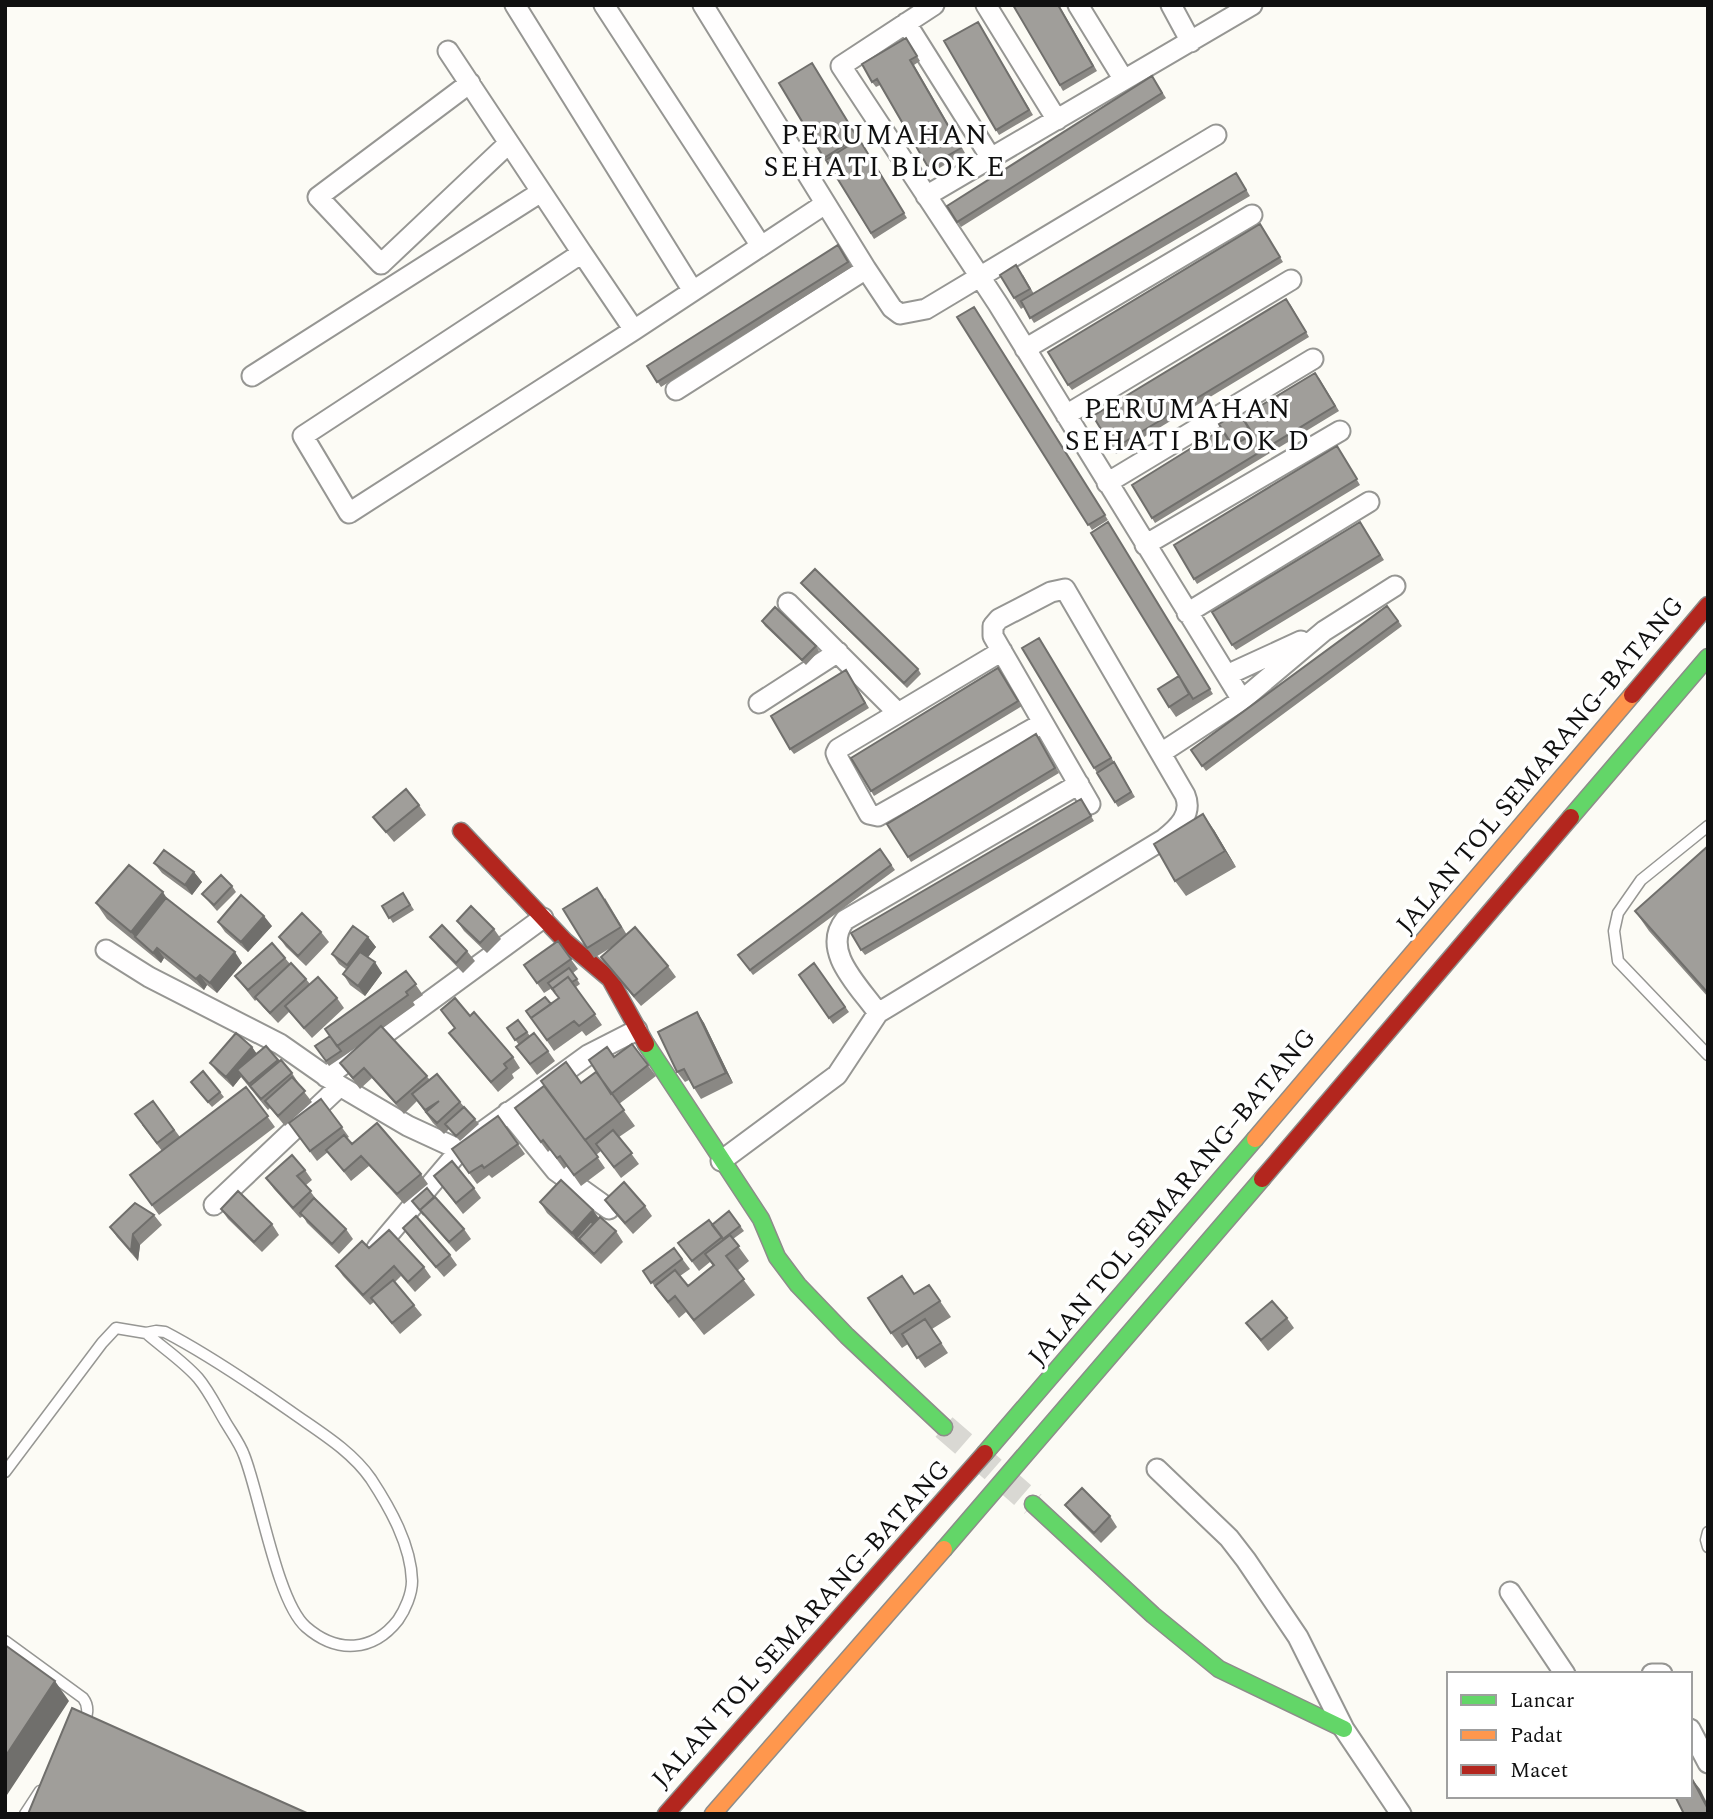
<svg xmlns="http://www.w3.org/2000/svg" width="1713" height="1819" font-family="Spectral,serif">
<style>
.lines{fill:none;stroke-linecap:round;stroke-linejoin:round}
.secondary-tunnel{stroke:#d9d8d3;stroke-width:26;stroke-dasharray:26 13;stroke-linecap:butt}
.lane-casing{stroke:#969693;stroke-width:13}
.street-casing{stroke:#969693;stroke-width:23}
.fast-casing{stroke:#8d8c8a;stroke-width:19}
.slow-casing{stroke:#8d8c8a;stroke-width:19}
.jam-casing{stroke:#8d8c8a;stroke-width:19}
.lane{stroke:#fffefe;stroke-width:10}
.street{stroke:#fffefe;stroke-width:19}
.fast{stroke:#63d668;stroke-width:16}
.slow{stroke:#ff974d;stroke-width:16}
.jam{stroke:#b3261e;stroke-width:16}
.wall{fill:#8a8884}
.shaded-wall{fill:#706f6c}
.building{fill:#a09e9a;stroke:#706f6c;stroke-width:2}
.labels{text-anchor:middle;dominant-baseline:central;stroke-width:7;stroke-linejoin:round;paint-order:stroke}
.street-label{font-size:26px;fill:#101010;stroke:#fff}
.neighbourhood-label{font-size:28px;letter-spacing:2px;fill:#101010;stroke:#fff}
</style>
<rect width="100%" height="100%" fill="#fcfbf5"/>
<g class="lines">
<path class="secondary-tunnel" d="M944 1427 1033 1504"/>
<defs>
<path id="lane" d="M1708 826 1641 880 1618 913 1614 931 1618 961 1708 1055
M5 1472 102 1343 116 1328 146 1333 156 1331 165 1332C209 1355 250 1383 290 1411 318 1431 351 1450 371 1479 390 1508 411 1545 412 1581 412 1594 405 1610 398 1620 373 1652 337 1654 306 1627 277 1602 260 1495 244 1455 240 1444 232 1433 226 1423 217 1408 209 1391 198 1378 183 1361 163 1348 146 1333
M1708 1532 1706 1540 1708 1547
M5 1641 83 1698C90 1707 87 1716 83 1726
M25 1814 40 1791"/>
<path id="street" d="M515 5 693 291
M604 5 761 246
M703 5 866 269 892 308 900 314 926 309 1216 135
M934 5 841 66 998 304 1242 700 1161 753
M986 5 1057 120
M1171 5 1191 42
M906 23 991 158
M448 51 582 253 303 436 349 513 634 330 825 204
M1124 80 1252 5
M470 83 318 197 381 264 509 143
M926 196 1124 80 1078 5
M582 253 634 330
M1025 349 1252 215
M252 376 541 192
M676 390 866 269
M1066 415 1291 280
M1107 483 1313 359
M1145 545 1340 431
M788 603 898 713
M1187 613 1369 502
M1002 651 838 749 836 753 838 758 869 814 878 816 1043 723
M1227 675 1301 641
M1242 700 1324 631 1395 586
M759 703 838 652
M106 950 149 977 280 1044 340 1086 408 1126 460 1150
M878 1013C860 987 820 951 845 920L1079 784
M326 1077 543 918
M508 1112 556 1171 609 1209
M721 1161 837 1075 878 1013 1164 839C1178 828 1193 814 1185 795L1065 589 1051 592 999 619 993 626V636L1090 804
M214 1205 340 1086
M377 1248 460 1150 471 1140 588 1055 637 1030
M1157 1469 1229 1538 1246 1560 1298 1637 1344 1729 1401 1814
M1510 1592 1565 1674
M1652 1674H1662
M1690 1729 1708 1763"/>
<path id="fast" d="M1571 817 1708 657
M646 1044 761 1219 777 1257 798 1285 847 1336 944 1427
M985 1453 1255 1139
M1033 1504 1153 1615 1219 1669 1344 1729
M944 1549 1262 1179"/>
<path id="slow" d="M1255 1139 1632 695
M713 1814 944 1549"/>
<path id="jam" d="M1632 695 1708 605
M461 831 565 941 610 979 646 1044
M1262 1179 1571 817
M666 1814 985 1453"/>
</defs>
<use href="#lane" class="lane-casing"/>
<use href="#street" class="street-casing"/>
<use href="#fast" class="fast-casing"/>
<use href="#slow" class="slow-casing"/>
<use href="#jam" class="jam-casing"/>
<use href="#lane" class="lane"/>
<use href="#street" class="street"/>
<use href="#fast" class="fast"/>
<use href="#slow" class="slow"/>
<use href="#jam" class="jam"/>
</g>
<path class="wall" d="M1013 5H1059L1097 71 1063 91Z
M981 27 1033 115 999 135 996 130Z
M906 38 920 61 914 65 965 153 931 173 880 85 876 87 872 82Z
M815 68 907 218 874 239 779 83Z
M1152 76 1166 98 961 227 947 206Z
M1240 179 1250 196 1034 323 1024 307 1021 309 1014 298 1023 275 1034 294Z
M1260 224 1283 262 1072 390 1068 385Z
M838 245 852 267 661 387 647 366Z
M1290 304 1309 337 1116 454 1113 449Z
M974 307 1108 520 1092 530 957 317Z
M1319 378 1339 411 1155 523 1152 518 1242 417Z
M1337 446 1360 485 1197 584 1194 579Z
M1108 522 1213 694 1176 717 1169 707 1179 676Z
M1360 522 1384 560 1236 650 1232 645Z
M801 583 918 669 921 674 907 688 805 588Z
M1387 606 1402 626 1206 771 1191 750Z
M762 621 816 646 819 651 806 665 765 626Z
M1042 643 1135 797 1118 807 1094 768Z
M998 668 1022 706 874 796 871 791Z
M849 675 869 708 794 754 790 749Z
M1039 739 1059 773 911 862 908 857Z
M1084 804 1094 821 865 955 861 950Z
M419 805 426 815 394 842 373 817Z
M1214 830 1236 867 1186 896 1175 881Z
M1708 846V997L1649 931 1635 911Z
M880 849 895 870 753 975 738 955Z
M154 863 194 872 202 882 192 895 162 873Z
M232 886 236 892 217 911 202 894Z
M403 893 414 910 393 923 382 906Z
M166 898 242 963 217 993 207 985 204 990 164 958 161 963 107 919 96 903Z
M605 898 627 935 668 966 676 977 641 1006 608 967 601 957 612 947 594 958 587 948Z
M457 921 494 929 501 939 487 953 464 931Z
M218 922 272 926 248 952 225 932Z
M321 932 329 942 306 966 286 947 279 937Z
M368 937 376 947 368 957 382 973 365 996 350 985 343 974 347 970 339 964 332 954Z
M430 937 467 951 475 961 463 973 438 947Z
M558 941 578 969 573 973 580 984 576 987 602 1025 586 1036 582 1031 554 1051 538 1028 551 1004 559 998 552 988 544 993 524 965Z
M285 958 290 964 306 979 310 984 337 998 344 1008 312 1038 289 1012 278 1023 263 1007 257 999 255 1001 235 976Z
M814 963 849 1012 833 1024 799 975Z
M406 971 423 995 413 1002 415 1005 383 1028 430 1080 460 1102 479 1124 460 1141 449 1129 444 1134 433 1123 417 1101 404 1114 372 1078 360 1089 340 1063 364 1042 344 1056 325 1029Z
M441 1010 470 1016 513 1057 520 1068 512 1074 514 1078 498 1092 457 1043 449 1033 455 1029Z
M697 1012 704 1023 733 1083 701 1099 689 1080 685 1082 677 1072Z
M518 1020 530 1036 548 1051 555 1061 537 1075 516 1047 519 1045 507 1028Z
M330 1036 344 1056 329 1066 315 1046Z
M632 1044 656 1076 619 1104 635 1126 619 1137 639 1164 621 1178 601 1151 596 1155 605 1168 581 1186 567 1166 564 1169 550 1150 548 1152 515 1108 581 1083 608 1089 614 1057Z
M266 1046 279 1062 292 1073 299 1084H298L312 1102 285 1126 270 1108 268 1110 241 1077 233 1087 218 1073 210 1063 252 1047 256 1053Z
M194 1087 220 1092 224 1097 212 1107Z
M246 1087 275 1127 159 1215 137 1185 162 1151 142 1125 153 1101 180 1137Z
M321 1099 349 1137 347 1138 352 1144 421 1174 428 1184 404 1204 369 1166 351 1181 328 1152 317 1161 296 1133Z
M498 1116 525 1154 492 1178 489 1175 477 1184 452 1149Z
M305 1170 312 1180 306 1185 318 1202 346 1229 353 1239 339 1254 307 1223 303 1216 300 1218 274 1189 266 1178Z
M434 1176 474 1188 481 1198 463 1214Z
M605 1200 645 1206 652 1216 633 1234 612 1210Z
M412 1201 464 1229 471 1239 456 1252Z
M540 1202 593 1210 599 1218 616 1231 623 1242 601 1264 547 1213Z
M221 1209 272 1224 279 1235 262 1252 228 1219Z
M729 1211 744 1231 733 1239 749 1261 737 1271 755 1295 704 1335 686 1312 679 1318 643 1271 674 1248 690 1269 680 1276 688 1286 713 1266 710 1262 699 1271 678 1243 712 1225Z
M154 1215 162 1225 140 1245 138 1261 117 1237 110 1227Z
M403 1228 450 1255 457 1265 444 1277 410 1238Z
M369 1248 424 1267 431 1277 415 1292 401 1276 395 1282 422 1315 400 1334 374 1302 370 1305 343 1276 336 1266Z
M929 1285 951 1317 932 1329 948 1353 925 1368 908 1344 902 1348 891 1333 915 1294Z
M1287 1318 1294 1328 1268 1351 1246 1323Z
M1065 1505 1110 1516 1117 1527 1101 1543 1073 1515Z"/>
<path class="shaded-wall" d="M1203 814 1214 830 1236 867 1225 851Z
M194 872 202 882 192 895 185 885Z
M163 892 173 908 135 937 131 932Z
M264 916 272 926 248 952 241 942Z
M368 937 376 947 354 975 347 965Z
M157 948 164 958 161 963 153 953Z
M235 952 242 963 217 993 210 983Z
M375 962 382 973 365 996 358 986Z
M200 975 207 985 204 990 196 979Z
M697 1012 704 1023 733 1083 726 1073Z
M252 1047 259 1057 237 1070 241 1077 233 1087 226 1077Z
M593 1210 600 1221 576 1238 572 1233Z
M133 1234 140 1245 138 1261 131 1251Z
M55 1681 69 1701 5 1798V1757Z
M1692 1779 1700 1789 1708 1805V1809Z"/>
<path class="building" d="M1013 5H1058L1093 66 1060 85Z
M978 22 1029 110 996 130 944 41Z
M906 38 917 56 910 60 961 148 928 167 877 79 872 82 862 64Z
M812 63 857 137 824 158 779 83Z
M1152 76 1162 93 957 222 947 206Z
M859 139 904 213 871 233 826 160Z
M1236 173 1246 190 1030 318 1021 301Z
M1260 224 1280 257 1068 385 1048 352Z
M838 245 848 262 657 382 647 366Z
M1016 265 1030 289 1014 298 1000 275Z
M1286 299 1306 332 1113 449 1093 416Z
M974 307 1105 515 1088 525 957 317Z
M1315 373 1335 406 1152 518 1132 485 1222 429 1233 446 1253 434 1242 417Z
M1239 412 1249 429 1229 441 1219 424Z
M1337 446 1357 479 1194 579 1174 545Z
M1108 522 1210 689 1193 699 1091 533Z
M1360 522 1380 555 1232 645 1212 612Z
M815 569 918 669 904 683 801 583Z
M1387 606 1398 621 1202 766 1191 750Z
M775 607 816 646 802 660 762 621Z
M1039 638 1111 758 1094 768 1022 648Z
M998 668 1018 701 871 791 851 758Z
M846 670 865 703 790 749 771 716Z
M1179 676 1189 694 1169 707 1158 689Z
M1036 734 1055 768 908 857 887 824Z
M1114 762 1131 792 1115 802 1097 773Z
M406 789 419 805 386 832 373 817Z
M1081 799 1091 816 861 950 851 933Z
M1203 814 1225 851 1175 881 1154 844Z
M1708 846V993L1635 911Z
M880 849 891 865 750 970 738 955Z
M164 850 194 872 185 885 154 863Z
M129 865 163 892 131 932 96 903Z
M221 875 232 886 214 905 202 894Z
M597 888 621 927 587 948 563 909Z
M403 893 410 905 389 918 382 906Z
M241 895 264 916 241 942 218 922Z
M166 898 235 952 210 983 200 975 196 979 157 948 153 953 135 937Z
M471 906 494 929 480 943 457 921Z
M302 913 321 932 298 956 279 937Z
M442 925 467 951 456 963 430 937Z
M353 926 368 937 347 965 332 954Z
M635 927 668 966 634 996 601 957Z
M558 941 571 959 537 983 524 965Z
M272 943 285 958 248 990 235 976Z
M360 952 375 962 358 986 343 974Z
M291 963 306 979 270 1013 255 997Z
M814 963 845 1007 829 1018 799 975Z
M569 968 577 979 572 982 568 977 552 989 555 992 548 983Z
M406 971 416 984 406 992 408 995 337 1046 325 1029Z
M318 977 337 998 304 1028 285 1006Z
M568 977 595 1014 579 1026 574 1021 547 1040 531 1018 559 998 552 989Z
M545 997 551 1004 531 1018 526 1011Z
M455 998 470 1016 474 1012 513 1057 504 1064 507 1068 491 1082 449 1033 455 1028 441 1010Z
M697 1012 726 1073 694 1088 684 1069 677 1072 658 1032Z
M518 1020 527 1032 515 1040 507 1028Z
M381 1026 427 1076 396 1103 364 1068 353 1078 340 1063Z
M236 1033 252 1047 226 1077 210 1063Z
M534 1033 548 1051 530 1064 516 1047Z
M330 1036 341 1051 326 1061 315 1046Z
M632 1044 648 1065 611 1094 589 1060 607 1047 614 1057Z
M266 1046 278 1060 249 1084 237 1070Z
M281 1060 292 1073 261 1099 250 1086Z
M566 1062 581 1083 596 1072 624 1110 585 1140 541 1081Z
M203 1071 220 1092 208 1102 191 1082Z
M437 1074 460 1102 437 1123 426 1112 439 1101 425 1110 412 1094Z
M292 1077 305 1091 278 1116 265 1101Z
M544 1086 598 1157 574 1175 560 1156 557 1158 543 1140 541 1142 515 1108Z
M246 1087 268 1116 152 1205 130 1175Z
M321 1099 342 1127 310 1151 289 1123Z
M153 1101 174 1130 157 1143 135 1114Z
M464 1107 475 1119 456 1136 445 1124Z
M498 1116 518 1144 484 1168 482 1165 469 1173 452 1149Z
M377 1123 421 1174 397 1194 361 1156 344 1171 326 1150 344 1135 352 1144Z
M613 1130 632 1153 614 1167 596 1144Z
M292 1155 305 1170 297 1176 311 1191 293 1208 266 1178Z
M452 1161 474 1188 456 1203 434 1176Z
M561 1180 593 1210 572 1233 540 1202Z
M624 1182 645 1206 625 1223 605 1200Z
M427 1188 434 1197 420 1210 424 1215 412 1201Z
M238 1191 272 1224 254 1242 221 1209Z
M435 1197 464 1229 449 1242 420 1210Z
M314 1198 346 1229 332 1244 300 1213Z
M135 1203 154 1215 133 1234 131 1251 110 1227Z
M729 1211 740 1226 723 1239 712 1225Z
M416 1216 450 1255 436 1267 403 1228Z
M600 1217 616 1231 594 1254 579 1239Z
M709 1220 722 1237 692 1261 678 1243Z
M591 1221 593 1224 579 1239 582 1244 576 1238Z
M389 1230 424 1267 408 1282 394 1266 363 1295 336 1266 362 1241 369 1248Z
M730 1235 739 1246 726 1256 744 1279 694 1320 675 1296 668 1302 655 1286 675 1270 688 1286 714 1265 705 1254Z
M674 1248 682 1259 651 1283 643 1271Z
M902 1276 914 1294 929 1285 940 1301 891 1333 868 1298Z
M393 1280 414 1305 392 1323 371 1298Z
M1272 1301 1287 1318 1261 1340 1246 1323Z
M925 1319 941 1343 917 1358 902 1334Z
M1082 1488 1110 1516 1094 1533 1065 1505Z
M5 1645 55 1681 5 1757Z
M72 1708 309 1814H28Z
M1692 1779 1708 1809V1814H1684L1675 1796H1690V1780Z"/>
<g class="labels">
<g class="street-label">
<text transform="translate(1540 765) rotate(-50)">JALAN TOL SEMARANG–BATANG</text>
<text transform="translate(1172 1197) rotate(-50)">JALAN TOL SEMARANG–BATANG</text>
<text transform="translate(801 1624) rotate(-48)">JALAN TOL SEMARANG–BATANG</text>
</g>
<g class="neighbourhood-label">
<text x="885" y="135">PERUMAHAN<tspan x="885" dy="32">SEHATI BLOK E</tspan></text>
<text x="1188" y="409">PERUMAHAN<tspan x="1188" dy="32">SEHATI BLOK D</tspan></text>
</g>
</g>
<rect width="1713" height="1819" fill="none" stroke="#101010" stroke-width="14"/>
<rect x="1447" y="1672" width="245" height="126" fill="#ffffff" stroke="#9f9f9f" stroke-width="2"/>
<rect x="1461" y="1695" width="35" height="10" fill="#63d668" stroke="#9f9f9f" stroke-width="2"/>
<text x="1510" y="1707" font-size="21" fill="#101010">Lancar</text>
<rect x="1461" y="1730" width="35" height="10" fill="#ff974d" stroke="#9f9f9f" stroke-width="2"/>
<text x="1510" y="1742" font-size="21" fill="#101010">Padat</text>
<rect x="1461" y="1765" width="35" height="10" fill="#b3261e" stroke="#9f9f9f" stroke-width="2"/>
<text x="1510" y="1777" font-size="21" fill="#101010">Macet</text>
</svg>
